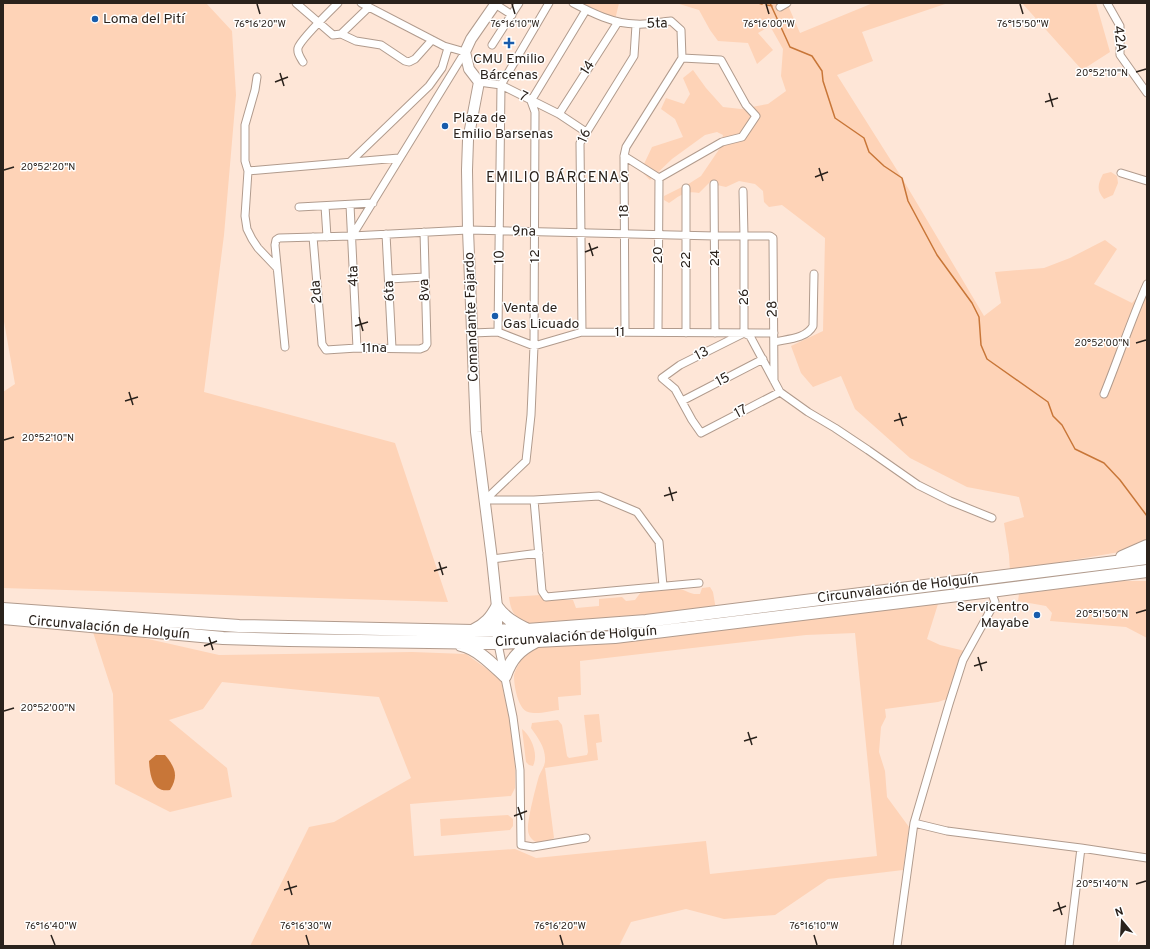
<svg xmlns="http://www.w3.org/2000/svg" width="1150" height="949" font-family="Overpass,sans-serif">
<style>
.green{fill:#fed3b7}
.water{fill:#c87638}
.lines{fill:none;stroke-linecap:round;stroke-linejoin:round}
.stream{stroke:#c87638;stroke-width:1.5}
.street-casing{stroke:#b19b8d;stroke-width:9}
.secondary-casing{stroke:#b19b8d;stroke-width:12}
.highway-casing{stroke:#b19b8d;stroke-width:14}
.street{stroke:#fff;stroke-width:7}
.secondary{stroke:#fff;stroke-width:10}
.highway{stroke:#fff;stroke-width:12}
.ticks{fill:none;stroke:#2a221c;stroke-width:1.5}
.poi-dot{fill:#175cac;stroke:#fff;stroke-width:1.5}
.labels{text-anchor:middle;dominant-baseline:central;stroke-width:3;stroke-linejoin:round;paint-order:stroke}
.poi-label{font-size:14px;fill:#2a221c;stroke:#fff;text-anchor:start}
.street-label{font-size:14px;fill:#2a221c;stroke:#fff}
.neighbourhood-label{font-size:15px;letter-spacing:1px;fill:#2a221c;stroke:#fff}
.ticks-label{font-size:10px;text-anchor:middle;fill:#2a221c;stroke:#fff;stroke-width:3;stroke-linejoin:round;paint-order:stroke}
</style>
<rect width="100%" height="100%" fill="#fee6d7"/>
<path class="green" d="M3 3H206L232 31 236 95 224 235 204 392 395 443 448 602 3 588V392L15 384 3 316Z
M582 3H619L615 20Z
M676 3H787L800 33 873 3H948L862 32 873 61 837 75 902 178 984 316 1001 303 995 272 1044 268 1070 258 1105 240 1117 249 1094 284 1132 303 1147 286V541L1125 551 1010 571 1009 555 1004 523 1024 517 1019 497 967 487 910 458 855 409 841 376 813 387 801 373 791 346 823 331 825 238 782 205 769 207 764 202 763 191 755 184 739 181 726 187 717 185 715 181 710 182 699 193C686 190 679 196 669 203L664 200V196L690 183 701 176 720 148 723 135 717 132 705 135 672 159 650 180 643 173 644 164 652 147 683 137 675 119 661 109 666 98 684 104 690 94 683 78 693 70 706 88 723 107 741 109 768 104 786 91 781 76 783 49 770 26 758 33 773 50 757 64 748 43 718 41 710 30 699 10Z
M1022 3H1096L1110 52 1082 70Z
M1111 172 1117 176 1118 183 1113 195 1104 199C1096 190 1098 184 1103 174Z
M1147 563V567L578 636 509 637 597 631Z
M1121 581H1147V638L1126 627 1050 621 1052 613 1046 606 1018 601 1019 594Z
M710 587 713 592 716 610 527 625C514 616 511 612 509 597L541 595 544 600H573L576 608 599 606V599L622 597 626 601 635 600 641 592C652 591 665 588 676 589 687 589 688 595 700 594L702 588Z
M938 604 927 639 940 645 965 651 950 698 938 702 885 709 886 717 881 727 879 752 885 771 887 797 909 827 903 870 828 879 775 915 724 919 686 909 631 922 619 946H250L309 827 334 822 411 778 379 697 310 691 222 682 203 709 169 720 227 768 232 797 170 812 115 784 113 694 91 626 219 655 412 652 466 654 487 669 501 681 512 730 515 766V788L511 796 410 804 414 856 515 849 536 858 706 841 710 874 877 856 855 633 806 635 580 661 581 695 558 697 559 710C550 711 537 715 528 712 518 709 514 686 514 676 514 672 519 664 521 660 526 652 534 649 541 646Z
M599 714 602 742 596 743 598 760 545 768 554 838C549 841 542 844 537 842 532 841 528 835 528 830 527 821 536 786 539 776 541 771 545 766 545 761 546 748 538 738 531 728L532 723 558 720 562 725 567 756 569 758 587 755 588 752 584 715Z
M522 729C531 736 539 754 533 766L529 765 526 762Z
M508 815 513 819V826L510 830 441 836 440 819Z"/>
<path class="water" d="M156 755H165C175 767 179 776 170 790 152 793 150 775 149 761Z"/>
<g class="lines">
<path class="stream" d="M758 3 762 4
M770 3 790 47 812 56 822 71 823 81 835 118 864 138 869 152 884 166 902 178 908 201 937 255 972 303 979 317 981 345 987 359 1048 402 1053 416 1062 425 1075 449 1104 463 1120 480 1147 516
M767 5 772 6"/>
<defs>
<path id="street" d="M296 3 333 35 341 34 369 7
M573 3C592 13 614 24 636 24 647 25 659 22 671 21L681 30 682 58
M1107 3 1120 26V55L1147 93
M495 4 512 15
M780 7 787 3
M341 34 356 41 381 45 405 61 409 62 415 59 432 40
M492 45 519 3
M303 62C300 57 297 53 298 48 300 40 331 10 338 3
M257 77 255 90 245 125V161L248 171 245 216 247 229 252 239 258 248 277 268
M479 82 501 85 559 114 586 132
M559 114 618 22
M624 156 659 178
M350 162 429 86 442 68 448 48
M248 171 399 158
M1121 173 1147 181
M659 178 722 142 742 137 756 116 746 105 721 60 682 58
M714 184 715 333
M686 188V333
M743 191 744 236V333
M350 205 357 348
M325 206 327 237
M299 207 373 203
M386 234 392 348
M352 236 465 52 444 46 361 3
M313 237 322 344 326 350 357 348 420 349 425 347 427 344 424 232
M389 279 425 277
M498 332 501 85 549 3
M582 332 580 143 634 56 636 25
M625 332 624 156 626 147 682 58
M658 332 659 178
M472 333 498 332 534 346 582 332 774 333
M744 333 750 336 780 392 808 412 835 428 868 450 918 485 950 501 992 518
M742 334 680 365 662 378 675 389 692 420 701 433 780 392
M774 342C787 339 806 339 813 326L814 274
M285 347 275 245 276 240 279 238 352 236 468 230 715 236H770L773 238 774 381
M1104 394C1119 357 1131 320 1147 284
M682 401 763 359
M485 500 526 461 531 415 534 346 535 112 531 101 586 10
M485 500H534L599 496 637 512 659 542 663 586
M534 500 542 591 546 597 699 583
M492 559 539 553
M499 643 498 644 513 717 520 770 521 845 533 847 586 838
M914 823 947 831 1081 848 1147 858
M897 946 914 823 949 704 963 660 995 602 991 591
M1069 946 1081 848"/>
<path id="secondary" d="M496 3 471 39 465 52 469 69 479 82 468 140 467 170 468 230 476 432 492 559 497 607V630L498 638"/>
<path id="highway" d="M1122 557 1147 546
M3 609 239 626 473 631 527 630 646 621 1147 558
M3 618 223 638 289 640 499 643 615 637 991 591 1147 571
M474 630C486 624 491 618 497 607 505 618 514 623 526 629
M461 645C478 649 492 664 505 676 511 659 519 650 535 642"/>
</defs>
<use href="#street" class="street-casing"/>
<use href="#secondary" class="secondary-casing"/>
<use href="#highway" class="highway-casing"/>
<use href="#street" class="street"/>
<use href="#secondary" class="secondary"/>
<use href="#highway" class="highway"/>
</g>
<path class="ticks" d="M257 4 260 14M512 4 515 14M766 4 769 14M1020 4 1023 14M1136 72 1146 69M280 73 284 86M275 82 288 77M1049 93 1053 107M1045 102 1058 98M819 168 823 181M4 170 14 167M815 177 828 172M589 243 593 256M585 252 598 247M359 317 363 331M355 326 368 322M1136 343 1146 340M129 392 133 405M125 401 138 397M899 413 903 426M894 421 907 417M4 440 14 437M669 487 673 501M664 496 677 492M439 562 443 575M434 571 447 567M1136 613 1146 610M209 637 213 650M204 646 217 641M978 657 982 671M974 666 987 662M4 711 14 708M748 732 752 745M744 741 757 737M518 807 522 820M514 816 527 811M288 881 292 895M1136 884 1146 881M284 890 297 886M1058 902 1062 915M1053 911 1066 906M51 935 55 945M306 935 309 945M560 935 563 945M814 935 817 945"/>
<g class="poi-dot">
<circle cx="95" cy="19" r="4"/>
<path d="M507 37h4v4h4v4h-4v4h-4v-4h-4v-4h4z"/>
<circle cx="445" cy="126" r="4"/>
<circle cx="495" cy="316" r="4"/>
<circle cx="1037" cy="615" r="4"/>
</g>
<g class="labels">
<g class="poi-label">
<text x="103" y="19">Loma del Pití</text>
<text x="509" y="59" text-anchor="middle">CMU Emilio<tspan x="509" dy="16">Bárcenas</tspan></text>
<text x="453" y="118">Plaza de<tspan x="453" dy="16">Emilio Barsenas</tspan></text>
<text x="503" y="308">Venta de<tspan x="503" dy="16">Gas Licuado</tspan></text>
<text x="1029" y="607" text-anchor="end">Servicentro<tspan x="1029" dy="16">Mayabe</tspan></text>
</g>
<g class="street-label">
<text transform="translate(657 24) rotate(-1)">5ta</text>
<text transform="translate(1119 39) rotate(82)">42A</text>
<text transform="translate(588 68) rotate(-57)">14</text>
<text transform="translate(523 97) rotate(27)">7</text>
<text transform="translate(585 136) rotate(-66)">16</text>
<text transform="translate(624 211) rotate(-90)">18</text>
<text transform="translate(524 232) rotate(1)">9na</text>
<text transform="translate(658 255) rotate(-90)">20</text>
<text transform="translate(535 256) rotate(-90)">12</text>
<text transform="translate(500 257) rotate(-89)">10</text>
<text transform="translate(715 258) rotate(-90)">24</text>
<text transform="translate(686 260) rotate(-90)">22</text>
<text transform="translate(354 276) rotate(-92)">4ta</text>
<text transform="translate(425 290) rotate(-92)">8va</text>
<text transform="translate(390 291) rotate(-93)">6ta</text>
<text transform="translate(317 292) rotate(-95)">2da</text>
<text transform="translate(744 297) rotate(-90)">26</text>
<text transform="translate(773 309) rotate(-91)">28</text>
<text transform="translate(472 317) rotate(-92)">Comandante Fajardo</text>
<text x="620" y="332">11</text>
<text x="374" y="348">11na</text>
<text transform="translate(702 354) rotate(-27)">13</text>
<text transform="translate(723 380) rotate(-27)">15</text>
<text transform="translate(741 412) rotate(-28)">17</text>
<text transform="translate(898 589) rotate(-7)">Circunvalación de Holguín</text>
<text transform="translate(109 628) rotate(5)">Circunvalación de Holguín</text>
<text transform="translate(576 637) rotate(-4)">Circunvalación de Holguín</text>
</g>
<g class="neighbourhood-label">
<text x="558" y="178">EMILIO BÁRCENAS</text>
</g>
</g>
<g class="ticks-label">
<text x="260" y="27">76°16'20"W</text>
<text x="515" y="27">76°16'10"W</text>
<text x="769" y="27">76°16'00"W</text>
<text x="1023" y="27">76°15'50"W</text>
<text x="1102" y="76">20°52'10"N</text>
<text x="48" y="170">20°52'20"N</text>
<text x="1102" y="346">20°52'00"N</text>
<text x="48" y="441">20°52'10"N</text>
<text x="1102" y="617">20°51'50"N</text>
<text x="48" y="711">20°52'00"N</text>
<text x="1102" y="887">20°51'40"N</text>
<text x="51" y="929">76°16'40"W</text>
<text x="306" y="929">76°16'30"W</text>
<text x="560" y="929">76°16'20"W</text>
<text x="814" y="929">76°16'10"W</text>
</g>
<rect width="1150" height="949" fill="none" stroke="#2a221c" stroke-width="8"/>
<g transform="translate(1122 921) rotate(342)" stroke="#ffffff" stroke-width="3" paint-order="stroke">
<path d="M0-3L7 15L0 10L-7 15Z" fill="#2a221c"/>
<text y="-6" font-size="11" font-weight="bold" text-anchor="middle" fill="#2a221c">N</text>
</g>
</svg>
